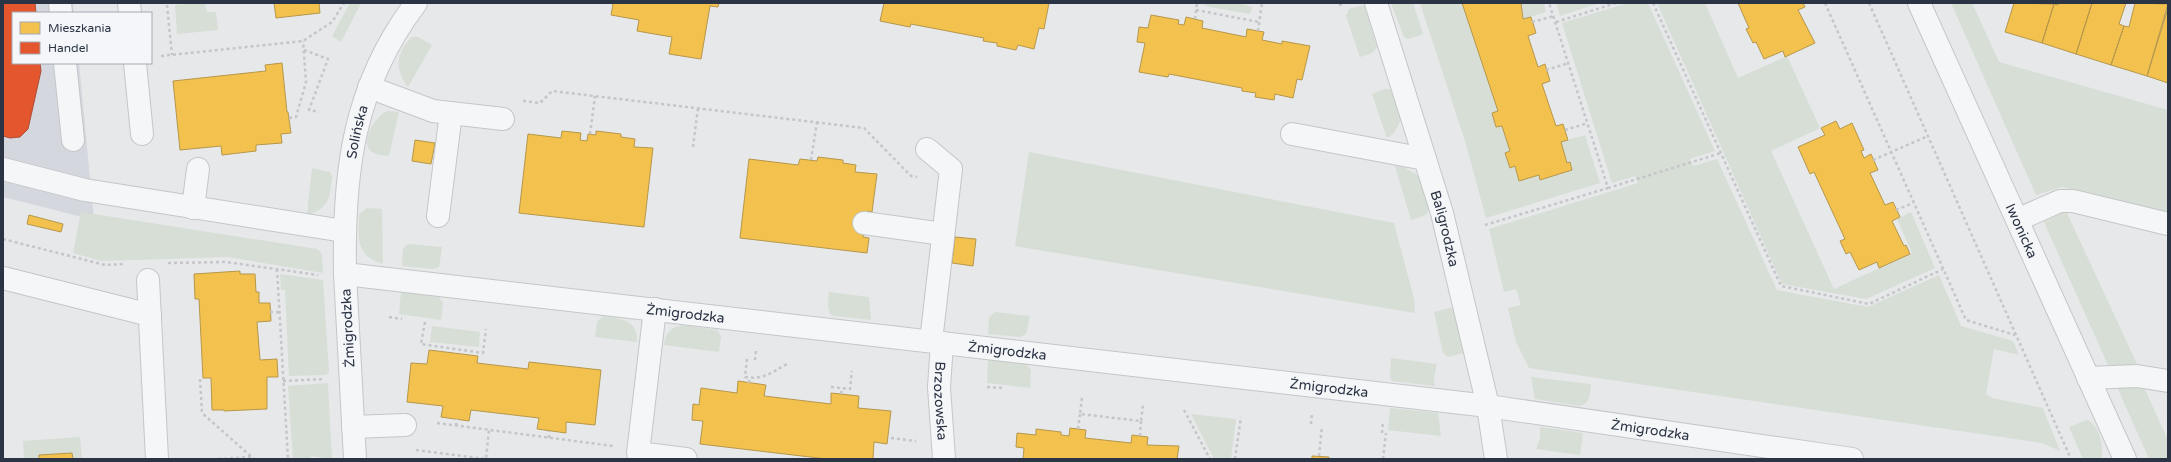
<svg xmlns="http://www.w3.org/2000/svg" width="2171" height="462" font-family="'Varela Round',sans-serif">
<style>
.built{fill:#d4d7dd}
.green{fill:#d6ded6}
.homes{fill:#f2c14e;stroke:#b6974b}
.shops{fill:#e4572e;stroke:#ac4c35}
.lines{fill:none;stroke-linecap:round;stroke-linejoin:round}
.minor-casing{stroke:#c4c6c8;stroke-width:24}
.path{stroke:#c5c6ca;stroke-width:2.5;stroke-dasharray:3 3;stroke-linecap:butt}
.minor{stroke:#f5f6f7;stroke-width:22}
.labels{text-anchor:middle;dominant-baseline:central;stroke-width:4;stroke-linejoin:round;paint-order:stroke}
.street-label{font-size:14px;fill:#2b3445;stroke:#f4f6f9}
</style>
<rect width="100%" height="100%" fill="#e6e8ea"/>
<path class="built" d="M3 3H73L74 13H13V63H79L94 220 3 197Z"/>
<path class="green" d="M205 3 207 12H216L218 30 177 34 175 5Z
M350 3H361L341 42 332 36Z
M1205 3H1238L1252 7 1250 14 1205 6Z
M1391 3H1413L1423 34 1408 39 1404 37Z
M1420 3H1462L1498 111 1492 113 1496 127 1502 126 1510 151 1505 153 1510 168 1515 166 1519 181 1539 175 1541 180 1572 170 1570 162 1567 163 1561 142 1585 135 1600 183 1486 218 1465 141Z
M1521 3H1544L1546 12 1523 19Z
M1556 3H1600L1560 16Z
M1628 3H1648L1715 151 1690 159 1693 166 1717 159 1777 290 1868 307 1939 275 1961 326 2013 341 2019 355 1994 349 1986 394 1992 398 2043 408 2060 451 2042 443 1529 368 1516 342 1508 308 1521 305 1516 289 1504 292 1489 229 1638 183 1635 176 1612 183 1562 23Z
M1657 3H1705L1738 78 1787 56 1820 128 1771 151 1834 289 1912 253 1897 219 1911 212 1935 268 1866 299 1782 284Z
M1951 3H1972L1999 62 2168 110V213L2062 187 2036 195Z
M1364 5 1377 47 1372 53 1360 57 1346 16 1349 9Z
M412 37H418L432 45 408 87C394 70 396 52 412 37Z
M1384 89H1389L1394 92 1402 118 1394 133 1387 138 1372 94Z
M388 111 399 112 389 156C383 155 373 155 369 149 362 138 377 114 388 111Z
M1029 152 1394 223 1414 299 1415 313 1015 246Z
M1395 166 1404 167 1420 177 1429 209 1426 215 1411 220Z
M312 168 330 172C333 176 332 179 331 184 330 202 324 210 307 215Z
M367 208 382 209 383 264C356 256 358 239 359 214Z
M2066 211 2138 366 2137 369 2108 365 2044 222Z
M81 212 317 249 322 254 323 273 228 257 102 261 73 253Z
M408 244 442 247 439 267 433 269 402 266 403 249Z
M280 274 323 280 329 372 326 375 289 376 285 290H281Z
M401 292 439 297 443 303 441 320 399 314Z
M829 292 869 297 871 320 834 316 830 314 828 306Z
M1450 308 1455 309 1464 353 1448 357 1443 353 1434 312Z
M995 312 1030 316 1026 334 1020 337 988 334 989 317Z
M603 316C621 318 638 320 637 342L595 337 597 322Z
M683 325 717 330 721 336 719 352 664 345C665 333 671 327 683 325Z
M432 326 480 332 479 347 430 342Z
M1391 358 1437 364 1434 377 1435 386 1392 381 1390 377Z
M988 360 1026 364 1031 370 1030 388 987 383Z
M1531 377 1591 384C1590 393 1591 403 1580 406L1535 399Z
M328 383 332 459 311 456V459H293L288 386Z
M2143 385 2168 440V459H2149L2117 387Z
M1390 408 1438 413 1441 436 1388 430Z
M1191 414 1236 419 1231 459H1214Z
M2087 420C2100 425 2104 447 2101 459H2083L2069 427Z
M1540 427 1583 433 1580 455 1536 449 1540 438Z
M80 437 82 459H24L23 441Z"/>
<path class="homes" d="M274 3H319L320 13 276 18Z
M608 3H719L718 7 710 6 701 59 669 54 672 37 637 31 639 20 611 15 613 4Z
M884 3H1049L1044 29 1039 28 1034 49 1018 45 1016 50 997 46V43L983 41 984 38 911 24 910 27 880 21Z
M1462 3H1521L1523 19 1531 17 1536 33 1528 36 1538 67 1545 64 1550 81 1542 84 1556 126 1563 124 1568 140 1561 142 1567 163 1570 162 1572 170 1540 180 1539 175 1519 181 1515 166 1510 168 1505 153 1510 151 1502 126 1496 127 1492 113 1498 111Z
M1738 3H1803L1805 7 1798 10 1815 43 1785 57 1783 51 1764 59 1756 42 1753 43 1746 29 1749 28Z
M2014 3 2054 4 2042 43 2005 32Z
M2059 3H2092L2076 54 2042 43 2054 4 2058 5Z
M2092 3H2126L2119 24 2124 26 2111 65 2076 54Z
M2135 3 2168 4 2147 76 2111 65 2124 26 2129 27Z
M2168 8V83L2147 76Z
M1151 15 1179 20 1178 24 1184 25 1186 17 1203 21 1202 28 1246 37 1247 29 1264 32 1262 40 1282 44V41L1310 46 1302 80 1297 79 1293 98 1275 94 1274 100 1255 97 1256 93 1242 91V88L1169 74 1168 77 1139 72 1145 43 1137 42 1139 27 1148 28Z
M282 63 287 112H288L291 133 281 134 282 143 256 145V151L222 155 221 146 180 150 173 81 266 71 265 65Z
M1836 121 1840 129 1852 123 1864 150 1861 151 1864 158 1871 154 1878 170 1870 173 1885 205 1893 202 1900 217 1892 221 1904 246 1906 245 1910 254 1879 268 1877 262 1859 270 1850 252 1846 254 1840 241 1845 239 1814 172 1810 174 1798 147 1825 135 1821 128Z
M562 131 581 133 580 140 587 141 588 134 596 135V131L621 134V137L635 139 634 147 653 148 644 227 519 213 528 134 561 138Z
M415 140 435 143 431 164 412 161Z
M818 157 843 160V163L856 165 855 172 877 174 872 212 867 211 864 223 863 237 869 238 867 253 740 238 749 159 798 165 800 159 817 161Z
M29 215 63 224 61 232 27 224Z
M955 237 976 239 973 266 952 263Z
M240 271V274H255L256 292H259V303H270L271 321 257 322 260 360 277 359 278 377H267V409L224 411V410H212L211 378H203L199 299H195L194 274Z
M429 350 478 356 477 363 528 369 529 362 601 370 595 425 566 422V433L537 429 539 418 471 410 469 421 441 417 443 406 407 402 411 363 427 364Z
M738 381 766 385 764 396 831 404V393L859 396 858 408 891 411 887 444 874 442 873 459H827L700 444 703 421 692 420 693 404 699 405 701 388 737 393Z
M1070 428 1086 430 1085 438 1131 443 1132 435 1148 437 1147 445 1179 446 1177 459H1023L1024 448 1016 447 1017 433 1036 435V429L1061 432V435L1069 436Z
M72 453 73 459H39V455Z
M1312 456 1329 457V459H1312Z"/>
<path class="shops" d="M3 3H35L36 13H13V63H40L41 71 28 129 20 137 10 138 3 136Z"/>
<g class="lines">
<defs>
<g id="minor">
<path d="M60 3 61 13"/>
<path d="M129 3 130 13"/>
<path id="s1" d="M1376 3 1442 213 1488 406 1496 459"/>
<path id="s2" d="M1919 3 2125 459"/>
<path d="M65 63 73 140"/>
<path d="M135 63 142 134"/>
<path d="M369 87 433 111 503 119"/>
<path d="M1292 134 1425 159"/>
<path d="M927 149 951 169 931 341"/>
<path d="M3 169 85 190 344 231"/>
<path d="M193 208 198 169"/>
<path d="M438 216 451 113"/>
<path d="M2017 220 2060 201H2073L2168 224"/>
<path d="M864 223 943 234"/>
<path id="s3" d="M345 274C343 173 353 86 416 3"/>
<path d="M3 278 150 315"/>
<path d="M148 280 157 459"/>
<path d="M655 309 638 453 686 459"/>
<path id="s4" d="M942 343 939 387 944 459"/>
<path d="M2088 378 2137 376 2168 381"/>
<path d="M353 427 405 425"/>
<path id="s5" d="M355 459 345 274 1488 406 1852 459"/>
</g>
</defs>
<use href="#minor" class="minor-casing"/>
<path class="path" d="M1653 3 1781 286 1869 304 1943 269
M1825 3 1966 320 2015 335
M1869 3 2071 459
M167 5 172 55
M1339 5 1345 3
M1196 10 1259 22
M1195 19 1197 3
M1532 22 1554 16
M1556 22 1616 3
M1258 31 1262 3
M304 50 328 59 309 110 319 112
M161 56 303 41 332 22 344 3
M1546 70 1569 63
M523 101 540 103 552 91 864 128 911 176 917 177
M289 118 296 117 306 82 303 41
M1565 130 1588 123
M590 134 595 96
M693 147 698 108
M811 160 817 122
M1873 160 1928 136
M1608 188 1721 153
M1896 210 1913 203
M1485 225 1608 188 1549 3
M3 239 105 265 125 264
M168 263 226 262 318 275
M277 269 288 459
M270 312H279
M389 317 402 319
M425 322 421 344 483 353 486 329
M747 359 745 377C764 380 772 372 787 364
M755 360 756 349
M200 379 202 413 254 459
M283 381 325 379
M749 383 750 378
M831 387 850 389 852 371
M987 387 1002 388
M841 394 842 388
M1082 398 1080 414 1141 421 1143 405
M1184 410 1210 459
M437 423 613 446
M1311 424 1312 413
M456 426 457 419
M1078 429 1080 414
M1382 433 1383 421
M1140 436 1141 421
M549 438V431
M891 438 916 441
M416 450 486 459 489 430
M1319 456 1322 426
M218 459 252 457
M1235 459 1241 417
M1383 459 1386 433"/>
<use href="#minor" class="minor"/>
</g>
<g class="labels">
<g class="street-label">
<text stroke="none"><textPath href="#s3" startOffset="143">Solińska</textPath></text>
<text stroke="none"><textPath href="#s1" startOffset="236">Baligrodzka</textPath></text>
<text stroke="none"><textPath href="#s2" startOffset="250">Iwonicka</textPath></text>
<text stroke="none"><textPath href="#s5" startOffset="528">Żmigrodzka</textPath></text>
<text transform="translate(348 328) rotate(-93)">Żmigrodzka</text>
<text stroke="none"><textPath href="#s5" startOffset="852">Żmigrodzka</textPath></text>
<text stroke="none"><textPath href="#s5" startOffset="1176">Żmigrodzka</textPath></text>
<text stroke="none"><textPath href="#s4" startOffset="58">Brzozowska</textPath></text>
<text stroke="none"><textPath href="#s5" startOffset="1500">Żmigrodzka</textPath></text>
</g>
</g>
<rect width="2171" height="462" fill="none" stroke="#2b3445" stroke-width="8"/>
<rect x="12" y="12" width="140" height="52" fill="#f4f6f9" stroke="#a4a8b1"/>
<rect x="20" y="22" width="20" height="12" fill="#f2c14e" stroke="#a4a8b1"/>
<text x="48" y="32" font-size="12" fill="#2b3445">Mieszkania</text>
<rect x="20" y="42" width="20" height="12" fill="#e4572e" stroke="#a4a8b1"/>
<text x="48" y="52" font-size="12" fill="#2b3445">Handel</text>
</svg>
